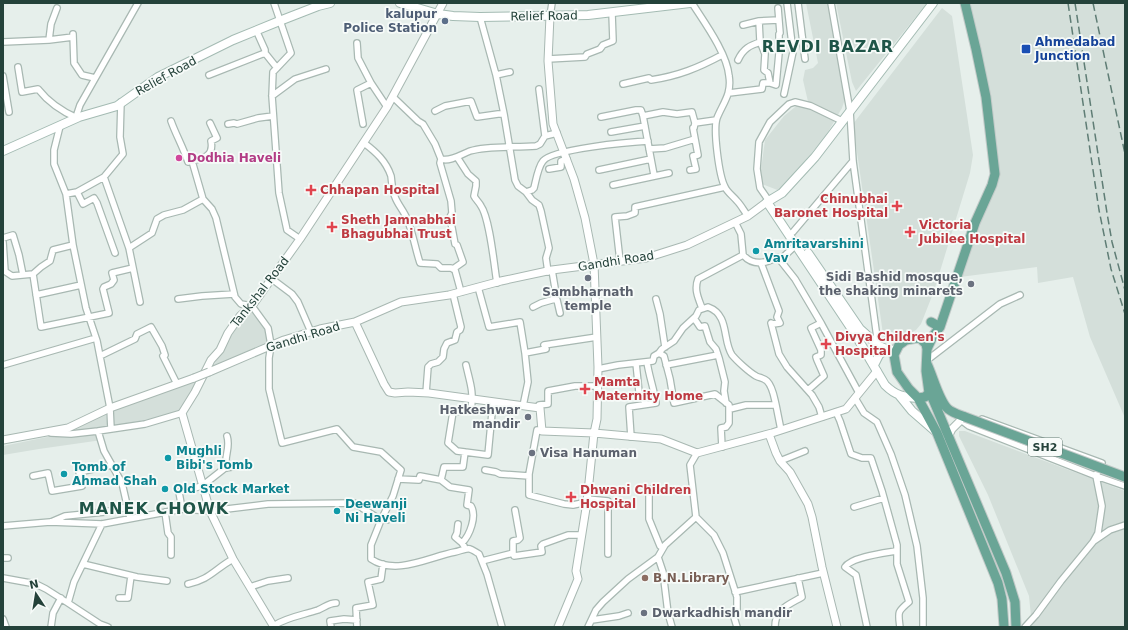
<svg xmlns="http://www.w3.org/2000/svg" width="1128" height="630" font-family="'DejaVu Sans',sans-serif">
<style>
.built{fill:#d4dfda}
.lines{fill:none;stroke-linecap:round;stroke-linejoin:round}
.minor-casing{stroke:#a8b8b2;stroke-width:8}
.tertiary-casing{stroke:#a8b8b2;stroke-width:9}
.secondary-casing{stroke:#a4bbb3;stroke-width:10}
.primary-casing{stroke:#c2cac8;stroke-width:11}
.minor{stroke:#fff;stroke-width:5.5}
.tertiary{stroke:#fff;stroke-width:7}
.secondary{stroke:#fff;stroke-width:8}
.primary{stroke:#6aa596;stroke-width:9}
.rail{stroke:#5f7d75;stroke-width:1.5;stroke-dasharray:8 4;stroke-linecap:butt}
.tertiary-bridge-casing{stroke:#a8b8b2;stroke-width:9;stroke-linecap:butt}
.primary-bridge-casing{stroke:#c2cac8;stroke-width:11;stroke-linecap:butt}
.tertiary-bridge{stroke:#fff;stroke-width:7}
.primary-bridge{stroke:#6aa596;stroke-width:9}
.service-dot{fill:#5c6f8a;stroke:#f7fbf9;stroke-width:1.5}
.transit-dot{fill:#1a4fb4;stroke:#f7fbf9;stroke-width:1.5}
.hotel-dot{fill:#d1479c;stroke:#f7fbf9;stroke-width:1.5}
.health-dot{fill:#e0444e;stroke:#f7fbf9;stroke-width:1.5}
.culture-dot{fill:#0f9aa8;stroke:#f7fbf9;stroke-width:1.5}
.worship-dot{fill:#6b7280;stroke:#f7fbf9;stroke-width:1.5}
.education-dot{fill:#8d6e63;stroke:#f7fbf9;stroke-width:1.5}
.labels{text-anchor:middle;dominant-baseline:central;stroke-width:3.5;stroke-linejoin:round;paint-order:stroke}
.shield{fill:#f7fbf9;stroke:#637a73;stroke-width:1}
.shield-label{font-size:11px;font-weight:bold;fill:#24423a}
.service-label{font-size:12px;font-weight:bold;fill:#4e5e75;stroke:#f7fbf9;text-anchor:end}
.street-label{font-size:12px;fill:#24423a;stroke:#f7fbf9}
.transit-label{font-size:12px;font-weight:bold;fill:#164399;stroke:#f7fbf9;text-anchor:start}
.hotel-label{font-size:12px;font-weight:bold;fill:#b23c85;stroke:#f7fbf9;text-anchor:start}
.health-label{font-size:12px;font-weight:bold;fill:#be3a42;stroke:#f7fbf9;text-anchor:start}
.culture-label{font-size:12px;font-weight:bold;fill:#0d838f;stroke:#f7fbf9;text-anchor:start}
.worship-label{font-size:12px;font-weight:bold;fill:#5b616d;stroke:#f7fbf9;text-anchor:end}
.education-label{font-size:12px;font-weight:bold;fill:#785e54;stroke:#f7fbf9;text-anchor:start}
.district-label{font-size:16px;font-weight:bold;letter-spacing:1px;fill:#1f5548;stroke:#f7fbf9}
</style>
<rect width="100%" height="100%" fill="#e6efeb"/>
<path class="built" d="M806 3H828L844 90 845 99 842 108 825 137 780 191 762 184 761 170 765 140 784 116 800 103 809 106 803 80 805 70 813 68 818 63Z
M836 3H927L856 91 852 82Z
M967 3H1125V418L1090 337 1073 277 1038 283 1037 267 960 277 985 205 997 179Z
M942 8 952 16 973 155 970 173 934 291 921 324 916 330 901 338 886 343 883 334 853 124Z
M252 308 267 328 268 344 212 368 241 320Z
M197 381 181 410 155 418 113 426 112 410Z
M106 414 108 427 67 432Z
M959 431H965L1125 491V627H1032L1029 596 988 495 959 436Z
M102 433V440L39 449 3 455V446L57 435Z"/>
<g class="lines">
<defs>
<path id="minor" d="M274 3 291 53 273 72 272 96 279 193 287 230 300 239
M692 3C704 22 727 53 729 76 732 94 723 103 717 118 713 130 719 176 725 187 727 192 733 196 737 201 741 205 744 211 748 216
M798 3 805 59
M831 3 850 111 853 161 878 345
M550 16 552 3
M480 17 496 75 510 72
M759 21 779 20
M743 25 759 21 760 41 765 54 764 70 768 73 770 83
M256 30 265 50V53L277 68
M73 34 74 63 82 75 95 78
M49 40 51 24 57 8
M3 42 49 40 73 37
M357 43 358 58 371 83
M548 59 585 57 587 54 600 49 603 45 613 41 612 13
M738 60C743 49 750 45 761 42
M18 67 22 92 38 89C49 103 61 111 77 118
M209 75 265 53
M496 75 504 114
M3 76 9 112
M623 84 649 78 651 80C678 76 698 68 722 55
M539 89 545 136
M729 93 762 89 763 83H770L776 85 779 53V34L780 33 778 8
M784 94 793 52 787 3
M272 96 295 79 326 69
M393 97 418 121 423 124 435 144 441 159 440 163 451 201 452 213 450 217 455 244 457 245 463 262 453 269
M435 111 445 106 471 101 477 117 498 114H504L515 180 518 186 526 192 532 190 534 188C536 180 538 167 543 161 552 149 630 142 648 141
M79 117 77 114 80 105 138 3
M601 117 636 110H641L643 116
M171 121C176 135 183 147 188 162L192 161 203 199 212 209 216 218 235 297 241 304 252 306 268 328 271 345 269 358V389L282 443 337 429 353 447 381 452 401 470 393 496 381 520 371 545V559C396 576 429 557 455 552 460 551 466 548 470 549 473 550 476 552 479 554L487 574 502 627
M228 124 234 123 237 124 258 118 273 116
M363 124 357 90 371 83 387 107
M60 126 54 150V164L66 194 73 245 86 308 97 341 110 408 111 429
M611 132 645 126
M364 143C376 152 386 161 391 176 392 183 392 191 395 197 398 205 404 211 407 219 413 233 415 248 420 263L437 264 441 268H451L455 270 461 292
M649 149 665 148 695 139
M457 157 468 174 476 181V186L474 196C476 200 479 202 481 206 490 219 494 265 497 283
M441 159C450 162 462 154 470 151 489 145 516 148 536 146L540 144 545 136 557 133
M192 161C204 158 214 156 211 141L217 138 210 123
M549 169 561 167V161L567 159
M599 170 651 159
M690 170 696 169 693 156 698 155 693 128H694L695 123
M654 175 643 116 663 112 677 114 692 112 695 123 716 120
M104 177 129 248 140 302
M613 185 669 173
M77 192 83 204 94 198 97 203 115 253
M526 192 532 200 539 205 541 211 549 248 546 258 548 272
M66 194 77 192 104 177 123 154 120 137 121 102
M769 201 760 188 757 169 759 142 770 122 789 104 795 102 811 106 842 121
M735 222 741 234 743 255
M793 232 853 161
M3 238 13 235 19 255 23 275
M3 242 5 271
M796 245 780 260 795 279 821 323
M129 248 152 233 157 219 164 215 183 210 203 199
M620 261 615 217 627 216 635 213V207L725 187
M761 263 779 311 777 317 780 323 773 324 771 323 779 354 787 367 812 395 819 407 822 417
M3 270 12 276 33 274 41 267 50 261 53 250 73 245
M33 274 41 327 109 313 103 289 104 287 111 284 114 280 112 273 133 268
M272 279 292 294 298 302 311 332
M478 287 489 327 520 322 525 353 528 382 523 406
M36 295 81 285
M178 299 202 296 234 294
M555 299 557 300 560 313
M656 299 660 314 665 347
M533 307 541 303 555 299V288L552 270
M702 308C698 298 694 289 698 279L743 255C753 266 765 264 777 257L780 260
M694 318 700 327 705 326 710 342 716 349 719 358 725 382 724 391 726 403
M525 353 546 349 544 345 597 337
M659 353 662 349 674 341 683 328 696 316 699 310 708 307C730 315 722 340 732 355 737 361 749 372 756 376 760 378 764 378 767 381 773 387 774 397 776 405
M100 356 135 339 137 334 151 327 162 346 165 355 163 356 177 384
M926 361 1000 304 1020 295
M636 363 639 392 646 404
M3 365 96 338
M466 365C470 383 474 391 471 410L453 412 448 443 457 451 488 455 493 402
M666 365 718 355
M598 369 618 365 653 361 654 356 659 353 664 356 670 379 674 403 715 394 729 405V423L726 427 721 428 722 447
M808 390 824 376 817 360 816 357 821 355V350L811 328 821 323 859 393
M426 393 428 367 431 364 438 362 443 357 444 349 447 343 455 340 457 332 460 330 461 327 453 294
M855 398 864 413 877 422 891 454 905 495 917 546 923 598V627
M539 408V405L548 404V391L575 386H598
M730 409 746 405H776L781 430
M836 412 840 421 851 454 862 458H871L882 491 897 545V564L909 602C897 612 898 612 900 627
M982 419 1102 463 1096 476 1102 506 1098 533 1093 542 1061 581 1036 615 1025 627
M961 420 969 426 1096 476 1125 486
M98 431 145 424 182 413
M542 431 537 430 529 474V495L564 504 573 505 587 502
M51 433 71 434 98 431 104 451 122 483 130 518
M631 437 629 407 656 403C654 389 649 376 647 362
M780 461 805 451
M227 468C223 457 231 449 227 436
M485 470 496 472 500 474 529 476
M33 476 48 473 52 491 82 486 79 472 112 465
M398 479 419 480 420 476 441 480 450 487 469 490 467 505 471 506C477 516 470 535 462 543
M441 480 444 467H463L465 452
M649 489V519L660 546 663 548
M587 499 608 501V554
M854 507 884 498
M182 509 210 511 268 504 354 503 381 520H387
M165 512 168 533 171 537V555
M696 517 714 535 723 553 737 597V609L733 614 737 627
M51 522 65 516 105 512 127 507
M102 524 74 582 68 603 100 624 108 627
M458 524 457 533 455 537 462 543 464 546
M3 526 50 522 102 524 182 509 179 492 202 486 225 468 246 465
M1094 541 1110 530 1125 525
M513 553V541L518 540 520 538 515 510
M658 557 663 572 668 613 672 627
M3 558H8
M482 561 513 553 514 556 542 552 541 546 543 544 568 535H582
M83 564 137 577 167 581
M3 578 36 584 46 589 68 603
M188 584C209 580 215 569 233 559
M250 587 268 581 288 578
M735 592 823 573
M119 598H128L131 576
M3 619 6 627
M592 620 619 616 628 613
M273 626C287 617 303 615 318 610 325 607 329 603 336 603
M51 627 53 613 61 598
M331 627 330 621 344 619 357 620
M357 627 356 608 373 605 368 582 381 579 383 564
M588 627 596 610 603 602 628 579 658 557 665 545 696 517 690 465 697 453
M775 627C775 609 788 605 802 597L798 578
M867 627 856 575 845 567C851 557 884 553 896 551"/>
<path id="tertiary" d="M550 16 548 61 553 124 574 179 585 218 594 264 598 367 597 419 594 433 587 502 576 571 578 579 558 627
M355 322 384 384 389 392 395 393 408 392 429 393 540 408 542 431 594 433 661 439 697 453 772 433 846 409 877 371
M209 372 284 340 320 329 355 322 401 302 449 295 501 281 552 270 646 258 687 245 748 216 767 202
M769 434 776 453 780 461 790 472 808 504 812 517 822 567 837 627
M948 437 952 429 961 420
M3 440 68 428 110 408 194 378
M274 627 233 559 210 511 182 413 195 392 211 360 220 350 228 333 240 316 252 306 300 239 387 107 443 3"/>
<path id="secondary" d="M400 3 438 14 453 16 480 17 588 15 690 3
M3 151 79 117 117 106 158 77 233 40 282 20 318 6 330 3
M808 253 860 329 879 346 886 349 896 350
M874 365 879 355 886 349
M899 395 912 411 935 431
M918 398C904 397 896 396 885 385L855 334 767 202 782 193 815 157 933 3"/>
<path id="primary" d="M931 322 940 327
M927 349 933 336 940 327 975 223 992 185 995 174 986 97 976 49 965 3
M927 364C933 376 939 401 948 409 953 413 960 415 965 417
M929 390 1006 573 1015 602 1016 627
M918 398 925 397 929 393 926 371 927 349 926 344 921 339 917 338 906 340 899 345 894 355 897 372 909 389 918 398 937 433 998 583 1002 599 1004 627"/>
</defs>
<use href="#minor" class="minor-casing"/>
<use href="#tertiary" class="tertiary-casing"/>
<use href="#secondary" class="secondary-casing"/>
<use href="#primary" class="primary-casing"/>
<use href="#minor" class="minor"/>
<use href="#tertiary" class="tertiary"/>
<use href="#secondary" class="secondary"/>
<use href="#primary" class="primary"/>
<path class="rail" d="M1068 3 1099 210 1111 269 1125 314
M1075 3 1107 213 1112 242 1125 290
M1093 3 1125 154"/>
<defs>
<path id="tertiary-bridge" d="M194 378 209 372"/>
<path id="primary-bridge" d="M965 417 1125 477"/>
</defs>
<use href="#tertiary-bridge" class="tertiary-bridge-casing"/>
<use href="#primary-bridge" class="primary-bridge-casing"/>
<use href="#tertiary-bridge" class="tertiary-bridge"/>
<use href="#primary-bridge" class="primary-bridge"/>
</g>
<circle class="service-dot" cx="445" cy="21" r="4"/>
<rect class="transit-dot" x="1021" y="44" width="10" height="10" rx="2"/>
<circle class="hotel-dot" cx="179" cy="158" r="4"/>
<g class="health-dot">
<path d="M309 184h4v4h4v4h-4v4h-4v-4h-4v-4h4z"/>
<path d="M895 200h4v4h4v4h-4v4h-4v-4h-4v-4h4z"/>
<path d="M330 221h4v4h4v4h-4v4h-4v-4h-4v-4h4z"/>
<path d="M908 226h4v4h4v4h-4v4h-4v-4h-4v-4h4z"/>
<path d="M824 338h4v4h4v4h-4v4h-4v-4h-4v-4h4z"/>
<path d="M583 383h4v4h4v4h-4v4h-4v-4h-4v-4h4z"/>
<path d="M569 491h4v4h4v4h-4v4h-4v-4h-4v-4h4z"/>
</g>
<g class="culture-dot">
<circle cx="756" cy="251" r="4"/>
<circle cx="168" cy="458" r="4"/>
<circle cx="64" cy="474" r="4"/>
<circle cx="165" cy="489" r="4"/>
<circle cx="337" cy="511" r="4"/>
</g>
<g class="worship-dot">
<circle cx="588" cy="278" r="4"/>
<circle cx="971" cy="284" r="4"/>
<circle cx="528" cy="417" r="4"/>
<circle cx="532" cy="453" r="4"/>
<circle cx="644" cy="613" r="4"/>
</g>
<circle class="education-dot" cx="645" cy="578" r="4"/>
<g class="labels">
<rect class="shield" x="1028" y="438" width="34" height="18" rx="3"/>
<g class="shield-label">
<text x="1045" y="447">SH2</text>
</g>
<g class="service-label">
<text x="437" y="14">kalupur<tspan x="437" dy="14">Police Station</tspan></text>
</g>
<g class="street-label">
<text transform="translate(544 16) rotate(-1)">Relief Road</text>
<text transform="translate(166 76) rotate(-29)">Relief Road</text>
<text transform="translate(616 261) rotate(-9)">Gandhi Road</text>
<text transform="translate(260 292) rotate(-52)">Tankshal Road</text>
<text transform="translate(303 337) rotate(-17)">Gandhi Road</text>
</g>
<g class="transit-label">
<text x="1035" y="42">Ahmedabad<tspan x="1035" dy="14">Junction</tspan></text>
</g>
<g class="hotel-label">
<text x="187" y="158">Dodhia Haveli</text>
</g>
<g class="health-label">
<text x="320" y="190">Chhapan Hospital</text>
<text x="888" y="199" text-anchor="end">Chinubhai<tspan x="888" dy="14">Baronet Hospital</tspan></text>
<text x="341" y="220">Sheth Jamnabhai<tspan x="341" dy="14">Bhagubhai Trust</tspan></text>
<text x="919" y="225">Victoria<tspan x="919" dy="14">Jubilee Hospital</tspan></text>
<text x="835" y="337">Divya Children's<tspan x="835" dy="14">Hospital</tspan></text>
<text x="594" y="382">Mamta<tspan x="594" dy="14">Maternity Home</tspan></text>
<text x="580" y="490">Dhwani Children<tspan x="580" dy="14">Hospital</tspan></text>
</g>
<g class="culture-label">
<text x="764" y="244">Amritavarshini<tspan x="764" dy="14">Vav</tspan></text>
<text x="176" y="451">Mughli<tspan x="176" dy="14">Bibi's Tomb</tspan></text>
<text x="72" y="467">Tomb of<tspan x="72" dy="14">Ahmad Shah</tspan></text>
<text x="173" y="489">Old Stock Market</text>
<text x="345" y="504">Deewanji<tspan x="345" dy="14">Ni Haveli</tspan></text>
</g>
<g class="worship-label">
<text x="963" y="277">Sidi Bashid mosque,<tspan x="963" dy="14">the shaking minarets</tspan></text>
<text x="588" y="292" text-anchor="middle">Sambharnath<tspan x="588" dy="14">temple</tspan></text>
<text x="520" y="410">Hatkeshwar<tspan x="520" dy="14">mandir</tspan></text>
<text x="540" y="453" text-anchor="start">Visa Hanuman</text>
<text x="652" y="613" text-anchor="start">Dwarkadhish mandir</text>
</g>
<g class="education-label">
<text x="653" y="578">B.N.Library</text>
</g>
<g class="district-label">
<text x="828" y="46">REVDI BAZAR</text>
<text x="154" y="508">MANEK CHOWK</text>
</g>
</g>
<rect width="1128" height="630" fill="none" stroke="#24423a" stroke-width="8"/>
<g transform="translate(36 594) rotate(348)" stroke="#f7fbf9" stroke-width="3" paint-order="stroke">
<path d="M0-3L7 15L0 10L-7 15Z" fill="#24423a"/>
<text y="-6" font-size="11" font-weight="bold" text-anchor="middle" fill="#24423a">N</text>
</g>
</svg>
